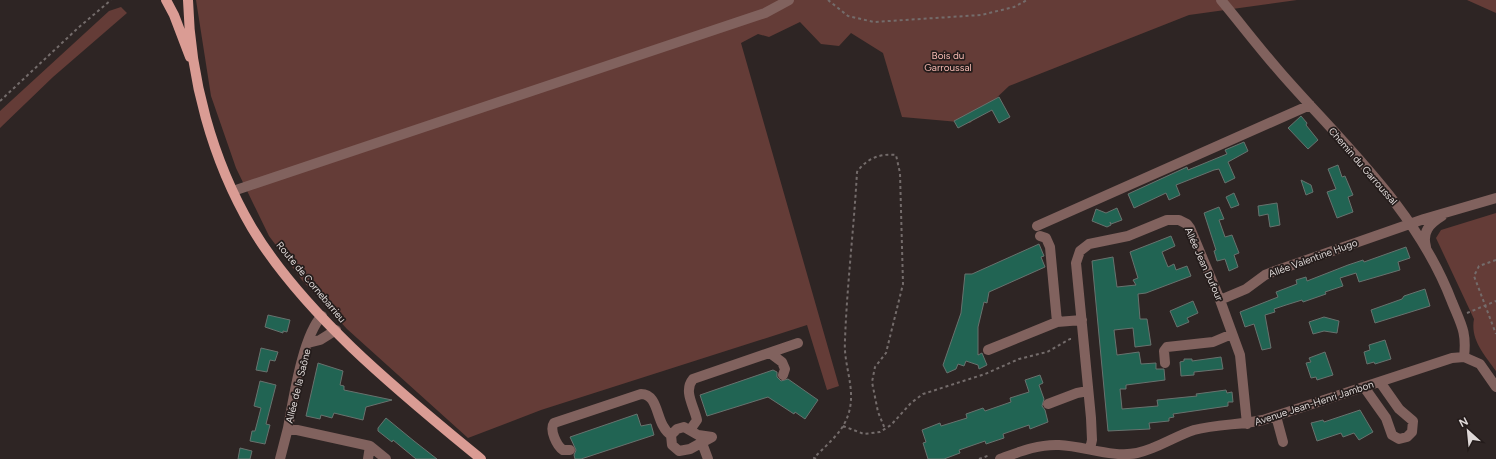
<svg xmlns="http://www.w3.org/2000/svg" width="1496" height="459" font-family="Figtree,sans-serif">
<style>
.green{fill:#643c37}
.building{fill:#216453;stroke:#68726e}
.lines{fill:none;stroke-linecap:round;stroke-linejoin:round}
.path{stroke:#746c6b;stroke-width:2;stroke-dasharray:3 3;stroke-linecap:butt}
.minor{stroke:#81625e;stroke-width:10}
.major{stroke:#da9c94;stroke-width:10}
.labels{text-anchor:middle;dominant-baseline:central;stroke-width:3.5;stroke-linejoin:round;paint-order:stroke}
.park-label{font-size:10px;fill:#f7bab2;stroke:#241c1b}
.street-label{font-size:10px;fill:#dfd9d8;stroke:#241c1b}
</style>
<rect width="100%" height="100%" fill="#2e2524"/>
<path class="green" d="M196 0H1297L1189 15 1009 86 970 123 902 117 883 53 851 33 839 46 821 44 800 22 769 37 758 34 741 43 839 386 827 390 807 325 541 410 468 438 347 329 302 280 269 236 236 168 211 96Z
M1467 0H1496V13Z
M121 7 127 13 53 77 0 128V111L109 11Z
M1496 213V371C1485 355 1470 340 1474 319L1436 238 1441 230Z"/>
<path class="building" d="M999 97 1010 117 999 123 992 110 958 128 954 121Z
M1301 116 1307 123 1306 125 1318 140 1308 149 1288 128Z
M1244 142 1248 151 1228 162 1235 178 1225 183 1219 169 1214 170 1176 185 1180 195 1169 200 1166 193 1134 208 1128 194 1187 167 1188 170 1227 154 1225 150Z
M1338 165 1342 177 1345 176 1353 195 1348 197 1353 212 1337 218 1327 192 1336 189 1328 169Z
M1301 180 1311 185 1313 192 1306 195Z
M1234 193 1239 205 1231 208 1226 197Z
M1277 203 1280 225 1270 227 1268 214 1259 216 1258 206Z
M1219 207 1224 219 1219 220 1225 237 1232 235 1239 253 1234 255 1238 267 1229 271 1225 259 1217 261 1214 251 1216 250 1204 213Z
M1117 208 1122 220 1111 224 1110 222 1111 225 1107 227 1092 221 1096 209 1106 213Z
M1171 236 1175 246 1162 252 1168 267 1174 264 1176 270 1187 266 1191 276 1146 293 1138 294 1140 319H1147L1151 345 1135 347 1133 328 1114 330 1117 355 1139 352 1141 364 1156 363V369H1164L1165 380 1126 385V389H1120L1122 409 1158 406 1157 400 1197 396 1196 394 1226 390 1227 393 1232 392 1233 402H1228V406L1173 414 1174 417 1169 418V421L1149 423 1150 429 1108 431 1092 261 1113 257 1117 287 1136 285 1133 280 1138 278 1130 252Z
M1039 244 1044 256 1041 257 1045 267 989 292 987 303 984 302 978 327V355L982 353 987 365 979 369 978 365 966 361 964 366 958 364 956 369 947 373 943 365 961 313 965 274H972Z
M1406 247 1410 258 1398 262 1400 270 1359 282 1356 273 1340 278 1343 286 1325 292 1326 294 1303 302 1302 300 1286 305 1274 309 1275 312 1265 315 1271 348 1262 350 1254 324 1245 327 1240 312 1278 297 1276 292 1297 284 1296 280 1306 277 1307 281 1348 265 1363 260 1364 262Z
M1425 289 1430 306 1375 323 1371 310 1402 299 1404 296Z
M1193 301 1198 313 1187 318 1189 322 1177 327 1170 311Z
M268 315 290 320 287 332 283 331V333L265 327Z
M1324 317 1339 321 1337 333 1324 331 1313 334 1309 322Z
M1385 340 1391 359 1375 364 1374 362 1367 364 1364 352 1370 350 1369 345Z
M261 348 278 352 275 361 270 360 267 372 256 370Z
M1325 352 1333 375 1317 380 1316 377 1311 378 1306 363 1311 362 1309 358Z
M1221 357 1223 369 1194 372V375L1181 376 1180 362 1184 361V359H1192V361Z
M318 363 343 371 340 385 344 386V390L392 400 366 407 363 420 334 413 332 418 321 415 320 419 306 416Z
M773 370 777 372V377L781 381 788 379 818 400 805 419 795 412 794 414 768 397 707 416 700 395Z
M1040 375 1043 383 1039 385 1044 399 1042 406 1045 410 1048 422 1030 429 1029 425 1003 434 1004 438 986 444 985 441 959 450 960 453 944 459H928L923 443 926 442 922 430 940 423 941 426 967 418 966 414 983 408 985 411 1011 402 1010 398 1029 392 1025 380Z
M260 381 276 385 266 424 270 425 265 444 250 441 252 431H255L261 408 254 406Z
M1360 410 1373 432 1359 440 1354 433 1343 437 1341 433 1317 441 1311 423 1323 420 1324 422Z
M637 414 641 426 651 424 654 435 581 459H575L574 455 576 450 570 437Z
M386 418 414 441 437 459H416L393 440 392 442 378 431V428Z
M240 448 252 451 250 459H238Z"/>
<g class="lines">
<path class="path" d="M828 0 848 16 874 22 981 15 1014 7 1027 0
M0 101 78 28 111 0
M1496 260 1479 266 1474 276 1496 334
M1467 313 1496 301
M843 426 864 434 880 432 891 425 911 403 923 394 985 374 1019 359 1047 352 1070 339H1074
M816 459 814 458C825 446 841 434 847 418 858 391 843 367 845 340 847 284 854 228 857 172 866 159 880 153 896 155L900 173 903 284 886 353 875 367 872 382 878 412 885 429
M979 459 990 455"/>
<path class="minor" d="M1221 0C1241 24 1260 49 1281 73 1344 145 1417 210 1452 302 1461 324 1467 332 1464 357L1480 364 1496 387
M233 191 765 13 789 0
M1037 226 1310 105
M1040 236 1046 238 1050 247 1057 322
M1426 247C1422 232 1429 224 1442 216
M1220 300 1246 289 1265 275 1275 271 1424 219 1496 198
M322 316C303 334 293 401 288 428L370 446 386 459
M308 343 320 340 336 330
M988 350 1057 322 1082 320
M770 353 782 362 785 369 783 375
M1165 363 1164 351 1167 347 1213 342 1232 334
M1364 387 1386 418 1392 435 1399 439 1407 437 1412 432 1413 421 1399 409 1380 382
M1048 404 1077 393 1088 391
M1276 416 1283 442
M684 427 698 435 712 437 690 449 679 451 672 445 671 435 677 429Z
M690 430 697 420C694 406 683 391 693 379L798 343
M702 443 708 459
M1090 449 1092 440 1091 418 1076 263 1080 251 1089 244 1128 236 1167 220H1179L1187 224 1190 228 1220 300 1240 355 1247 424
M570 450H563C557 446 549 430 554 423L641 394C660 394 655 425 671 435
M280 459 288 428
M368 459 370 446
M1000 459C1019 452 1038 444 1059 445 1085 446 1112 458 1137 453 1157 449 1175 436 1194 430 1217 424 1241 425 1263 420L1452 358 1464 357"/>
<path class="major" d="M166 0 174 15 190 57
M188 0C190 78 212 160 252 228 305 316 402 394 481 459"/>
</g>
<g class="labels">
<g class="park-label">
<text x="948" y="55">Bois du<tspan x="948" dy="12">Garroussal</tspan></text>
</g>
<g class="street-label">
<text transform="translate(1363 166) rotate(49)">Chemin du Garroussal</text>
<text transform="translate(1313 258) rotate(-20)">Allée Valentine Hugo</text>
<text transform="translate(1204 264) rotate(66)">Allée Jean Dufour</text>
<text transform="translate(311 282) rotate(50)">Route de Cornebarrieu</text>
<text transform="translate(298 386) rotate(-76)">Allée de la Saône</text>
<text transform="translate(1314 403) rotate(-18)">Avenue Jean-Henri Jambon</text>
</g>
</g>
<g transform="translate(1468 431) rotate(333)" stroke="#241c1b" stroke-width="3" paint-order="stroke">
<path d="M0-3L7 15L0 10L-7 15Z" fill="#dfd9d8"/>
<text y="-6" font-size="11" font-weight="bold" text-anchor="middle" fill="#dfd9d8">N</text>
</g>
</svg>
